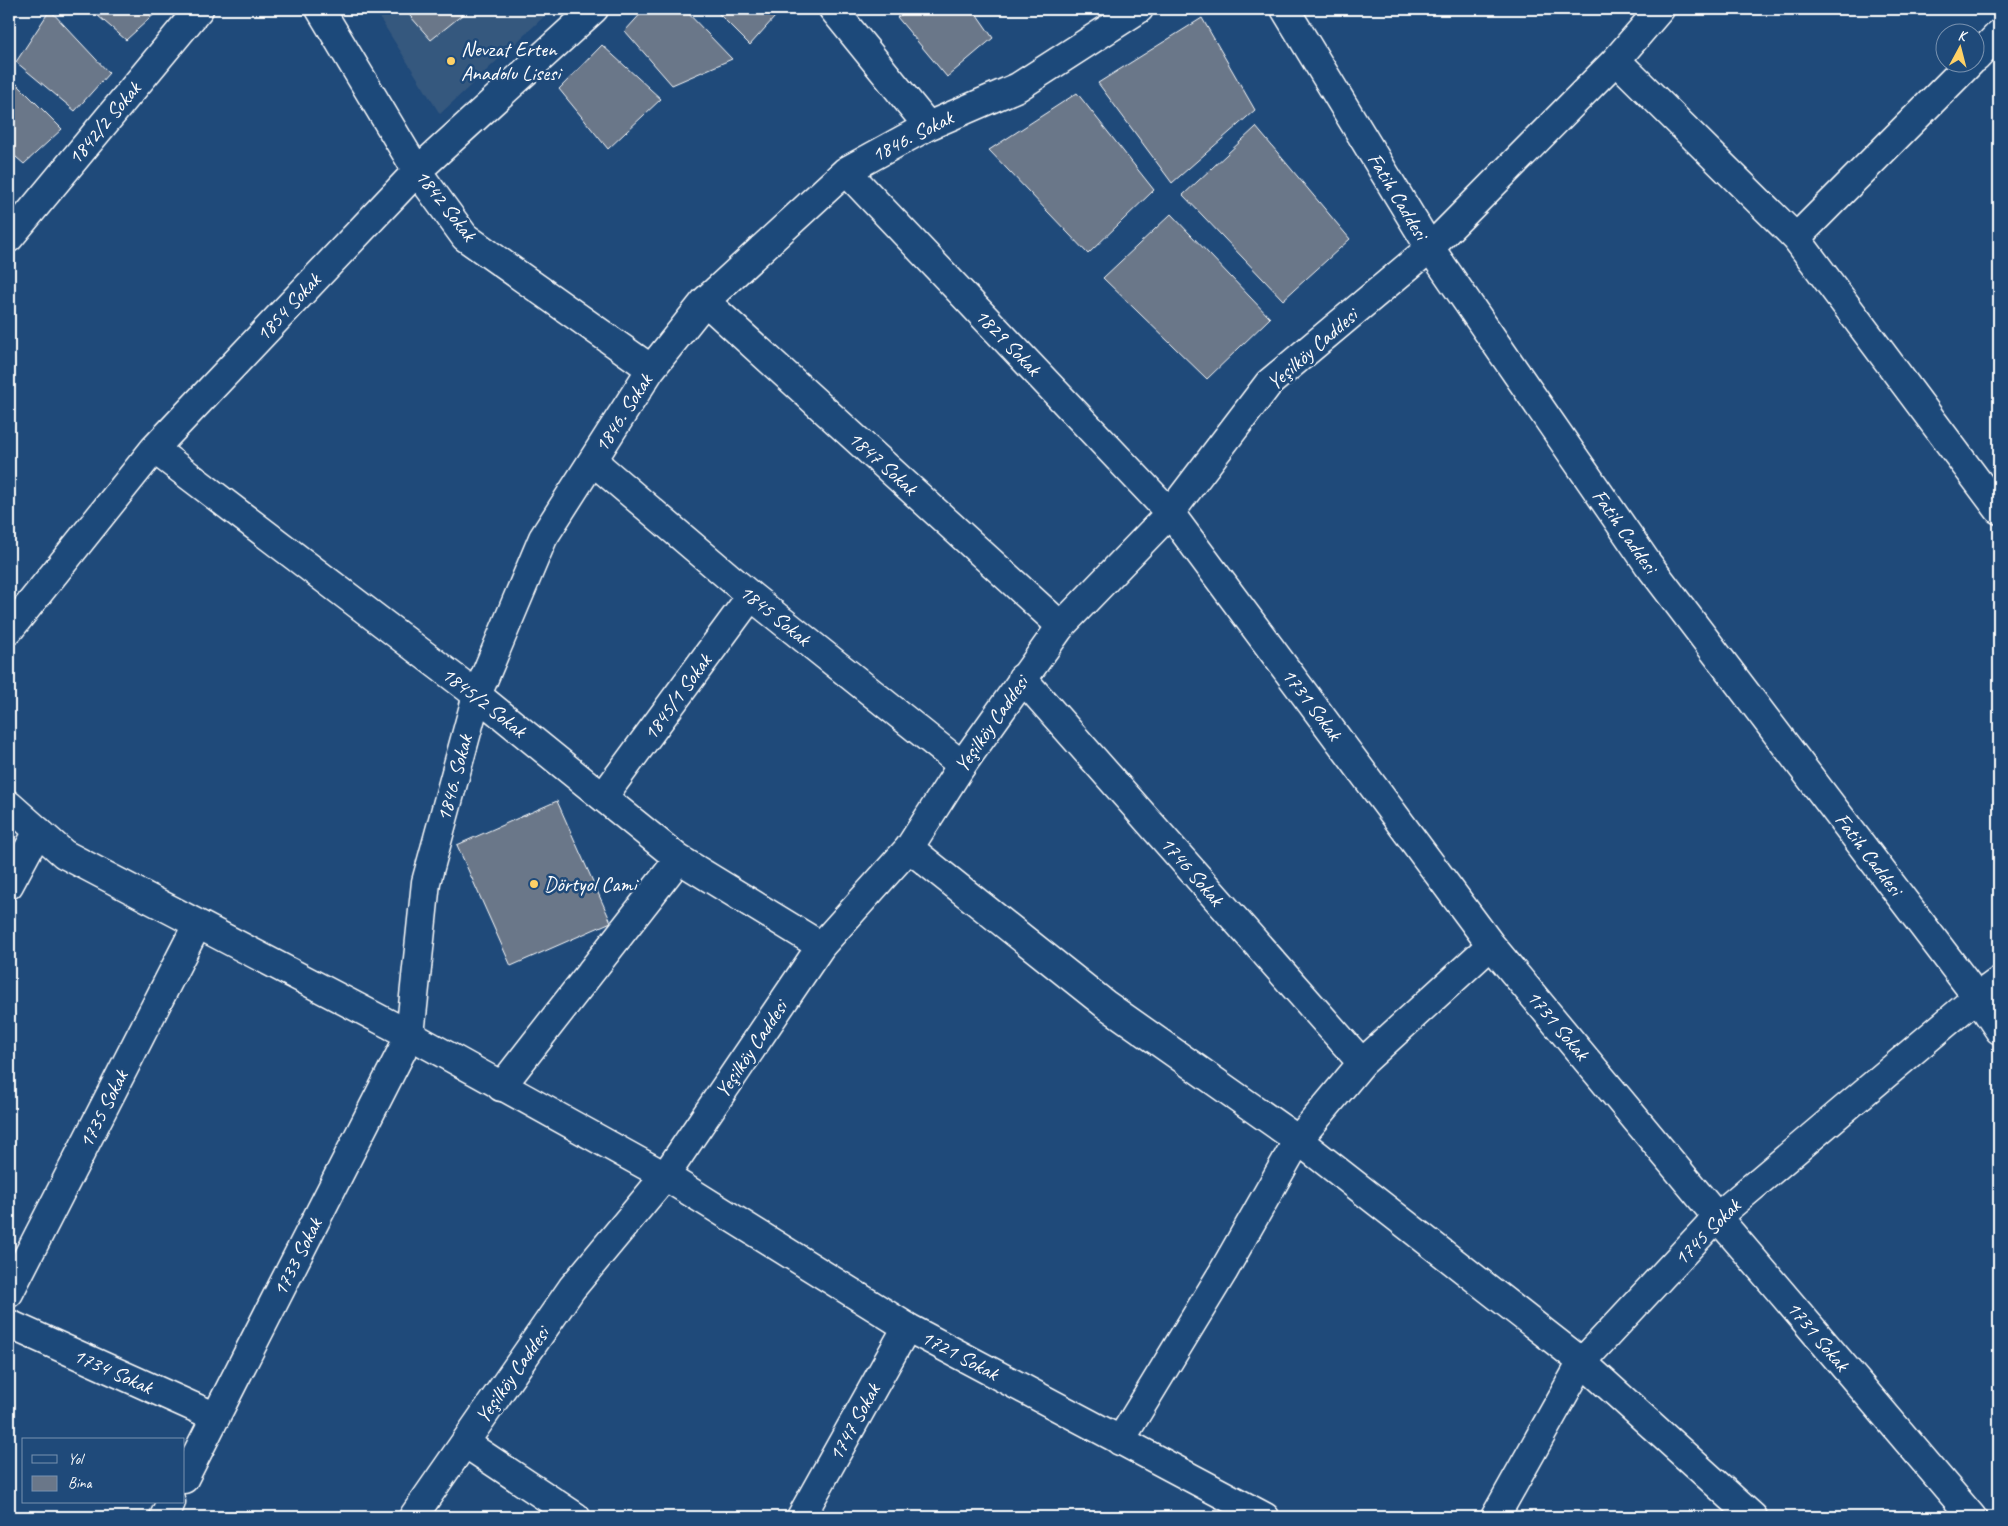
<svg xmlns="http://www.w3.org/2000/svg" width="2008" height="1526" font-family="Caveat,sans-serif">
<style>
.built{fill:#36587e}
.building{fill:#6a7789;stroke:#fff}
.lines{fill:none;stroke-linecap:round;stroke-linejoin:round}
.minor-casing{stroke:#fff;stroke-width:31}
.tertiary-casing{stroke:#fff;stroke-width:31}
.secondary-casing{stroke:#fff;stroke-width:31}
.minor{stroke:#1f4a7a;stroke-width:28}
.tertiary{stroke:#1f4a7a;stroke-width:28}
.secondary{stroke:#1f4a7a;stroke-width:28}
.poi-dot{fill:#ffd166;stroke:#1f4a7a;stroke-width:2}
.labels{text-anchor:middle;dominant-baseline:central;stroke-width:5;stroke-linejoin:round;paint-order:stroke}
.poi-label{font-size:21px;fill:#fff;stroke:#1f4a7a;text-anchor:start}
.street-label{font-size:21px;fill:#fff;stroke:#1f4a7a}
</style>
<rect width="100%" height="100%" fill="#1f4a7a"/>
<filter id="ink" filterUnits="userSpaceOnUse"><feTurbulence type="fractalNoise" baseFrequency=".02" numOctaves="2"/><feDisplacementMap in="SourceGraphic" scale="10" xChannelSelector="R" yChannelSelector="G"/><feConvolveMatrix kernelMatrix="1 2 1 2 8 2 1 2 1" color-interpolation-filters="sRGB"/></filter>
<g filter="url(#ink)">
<path class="built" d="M374 9H552L440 114Z"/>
<path class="building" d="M90 9H160L126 40Z
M404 9H457L462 15 431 40Z
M645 9H684L732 59 672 85 625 31Z
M714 9H782L750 45Z
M913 9H973L993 38 947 77 897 17Z
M50 10 109 73 75 111 16 62Z
M1202 18 1255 110 1172 183 1098 83Z
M602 45 661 99 608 149 559 89Z
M9 76 62 129 24 164 9 151Z
M1077 93 1154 190 1088 254 989 150Z
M1256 127 1350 239 1283 300 1183 195Z
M1171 214 1270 318 1207 379 1103 278Z
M557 801 611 922 511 966 457 845Z"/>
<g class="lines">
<defs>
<path id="minor" d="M320 9 417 171 465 237 651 369
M833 9 928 126
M1976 58 1999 34
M1616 60 1796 238 1999 510
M846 171 1170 513 1491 945 1717 1217 1972 1517
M9 238 199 9
M1796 238 1971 62
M705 301 1061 626
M154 449 477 695 679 859 821 946
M593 461 751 596 962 765
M9 630 154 449 417 171 594 9
M1022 678 1362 1063
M603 797 751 596
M909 848 1105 1004 1298 1140 1582 1362 1753 1517
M9 885 38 831
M501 1087 679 859
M9 1293 197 925
M9 1324 216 1417
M1120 1441 1223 1272 1298 1140 1362 1063 1491 945
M465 1443 576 1517
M184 1479 410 1035 426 882 477 695 543 538 651 369 705 301 846 171 928 126 1018 87 1139 9
M164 1517 171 1502
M801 1517 907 1327
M1495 1517 1582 1362 1717 1217 1977 997 1999 981"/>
<path id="tertiary" d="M1285 9 1430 248
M9 805 64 854 410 1035 665 1176 907 1327 1265 1517
M413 1517 572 1288 665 1176 821 946 909 848 962 765 1061 626 1170 513 1269 383 1430 248 1616 60 1660 9"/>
<path id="secondary" d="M1430 248 1648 564 1977 997 1999 1030"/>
</defs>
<use href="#minor" class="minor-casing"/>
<use href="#tertiary" class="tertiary-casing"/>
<use href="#secondary" class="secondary-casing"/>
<use href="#minor" class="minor"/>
<use href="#tertiary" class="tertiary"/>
<use href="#secondary" class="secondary"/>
</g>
</g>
<g class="poi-dot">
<circle cx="451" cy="61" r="5"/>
<circle cx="534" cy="884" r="5"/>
</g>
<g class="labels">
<g class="poi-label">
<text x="461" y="49">Nevzat Erten<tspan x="461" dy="24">Anadolu Lisesi</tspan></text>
<text x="544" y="884">Dörtyol Cami</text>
</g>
<g class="street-label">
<text transform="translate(104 123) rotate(-50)">1842/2 Sokak</text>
<text transform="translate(912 136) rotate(-27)">1846. Sokak</text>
<text transform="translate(1398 196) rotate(59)">Fatih Caddesi</text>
<text transform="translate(446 205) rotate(52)">1842 Sokak</text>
<text transform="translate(288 307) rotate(-47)">1854 Sokak</text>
<text transform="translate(1008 342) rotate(46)">1829 Sokak</text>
<text transform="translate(1312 349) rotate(-41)">Yeşilköy Caddesi</text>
<text transform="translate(623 413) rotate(-57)">1846. Sokak</text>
<text transform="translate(883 463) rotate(42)">1847 Sokak</text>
<text transform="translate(1625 531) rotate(55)">Fatih Caddesi</text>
<text transform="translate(775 615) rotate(39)">1845 Sokak</text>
<text transform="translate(677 697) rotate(-54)">1845/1 Sokak</text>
<text transform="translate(484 702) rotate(38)">1845/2 Sokak</text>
<text transform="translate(1312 704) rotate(53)">1731 Sokak</text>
<text transform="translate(991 724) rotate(-55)">Yeşilköy Caddesi</text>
<text transform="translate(454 778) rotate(-75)">1846. Sokak</text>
<text transform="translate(1869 854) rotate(53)">Fatih Caddesi</text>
<text transform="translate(1192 871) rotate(49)">1746 Sokak</text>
<text transform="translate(1558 1025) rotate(50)">1731 Sokak</text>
<text transform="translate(751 1049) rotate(-56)">Yeşilköy Caddesi</text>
<text transform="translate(103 1109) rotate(-63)">1735 Sokak</text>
<text transform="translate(1707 1232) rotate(-45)">1745 Sokak</text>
<text transform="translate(297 1257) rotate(-63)">1733 Sokak</text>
<text transform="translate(1818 1336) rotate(50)">1731 Sokak</text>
<text transform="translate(960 1355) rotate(28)">1721 Sokak</text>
<text transform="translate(113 1371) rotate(24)">1734 Sokak</text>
<text transform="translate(512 1375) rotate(-55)">Yeşilköy Caddesi</text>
<text transform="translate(854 1422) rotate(-61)">1747 Sokak</text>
</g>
</g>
<rect width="2008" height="1526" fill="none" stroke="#1f4a7a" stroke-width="30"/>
<rect x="15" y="15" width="1978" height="1496" fill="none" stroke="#fff" stroke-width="2" filter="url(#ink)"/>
<rect x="22" y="1438" width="162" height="65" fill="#1f4a7a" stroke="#7992af"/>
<rect x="32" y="1455" width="25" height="8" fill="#1f4a7a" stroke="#7992af"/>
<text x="68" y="1464" font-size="15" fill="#ffffff">Yol</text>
<rect x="32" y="1476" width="25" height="15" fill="#6a7789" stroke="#7992af"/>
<text x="68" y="1488" font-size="15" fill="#ffffff">Bina</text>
<g transform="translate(1960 48) rotate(7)"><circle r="24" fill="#1f4a7a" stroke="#7992af"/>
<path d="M0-4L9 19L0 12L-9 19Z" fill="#ffd166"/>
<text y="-8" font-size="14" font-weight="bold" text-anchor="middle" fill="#ffffff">K</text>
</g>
</svg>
